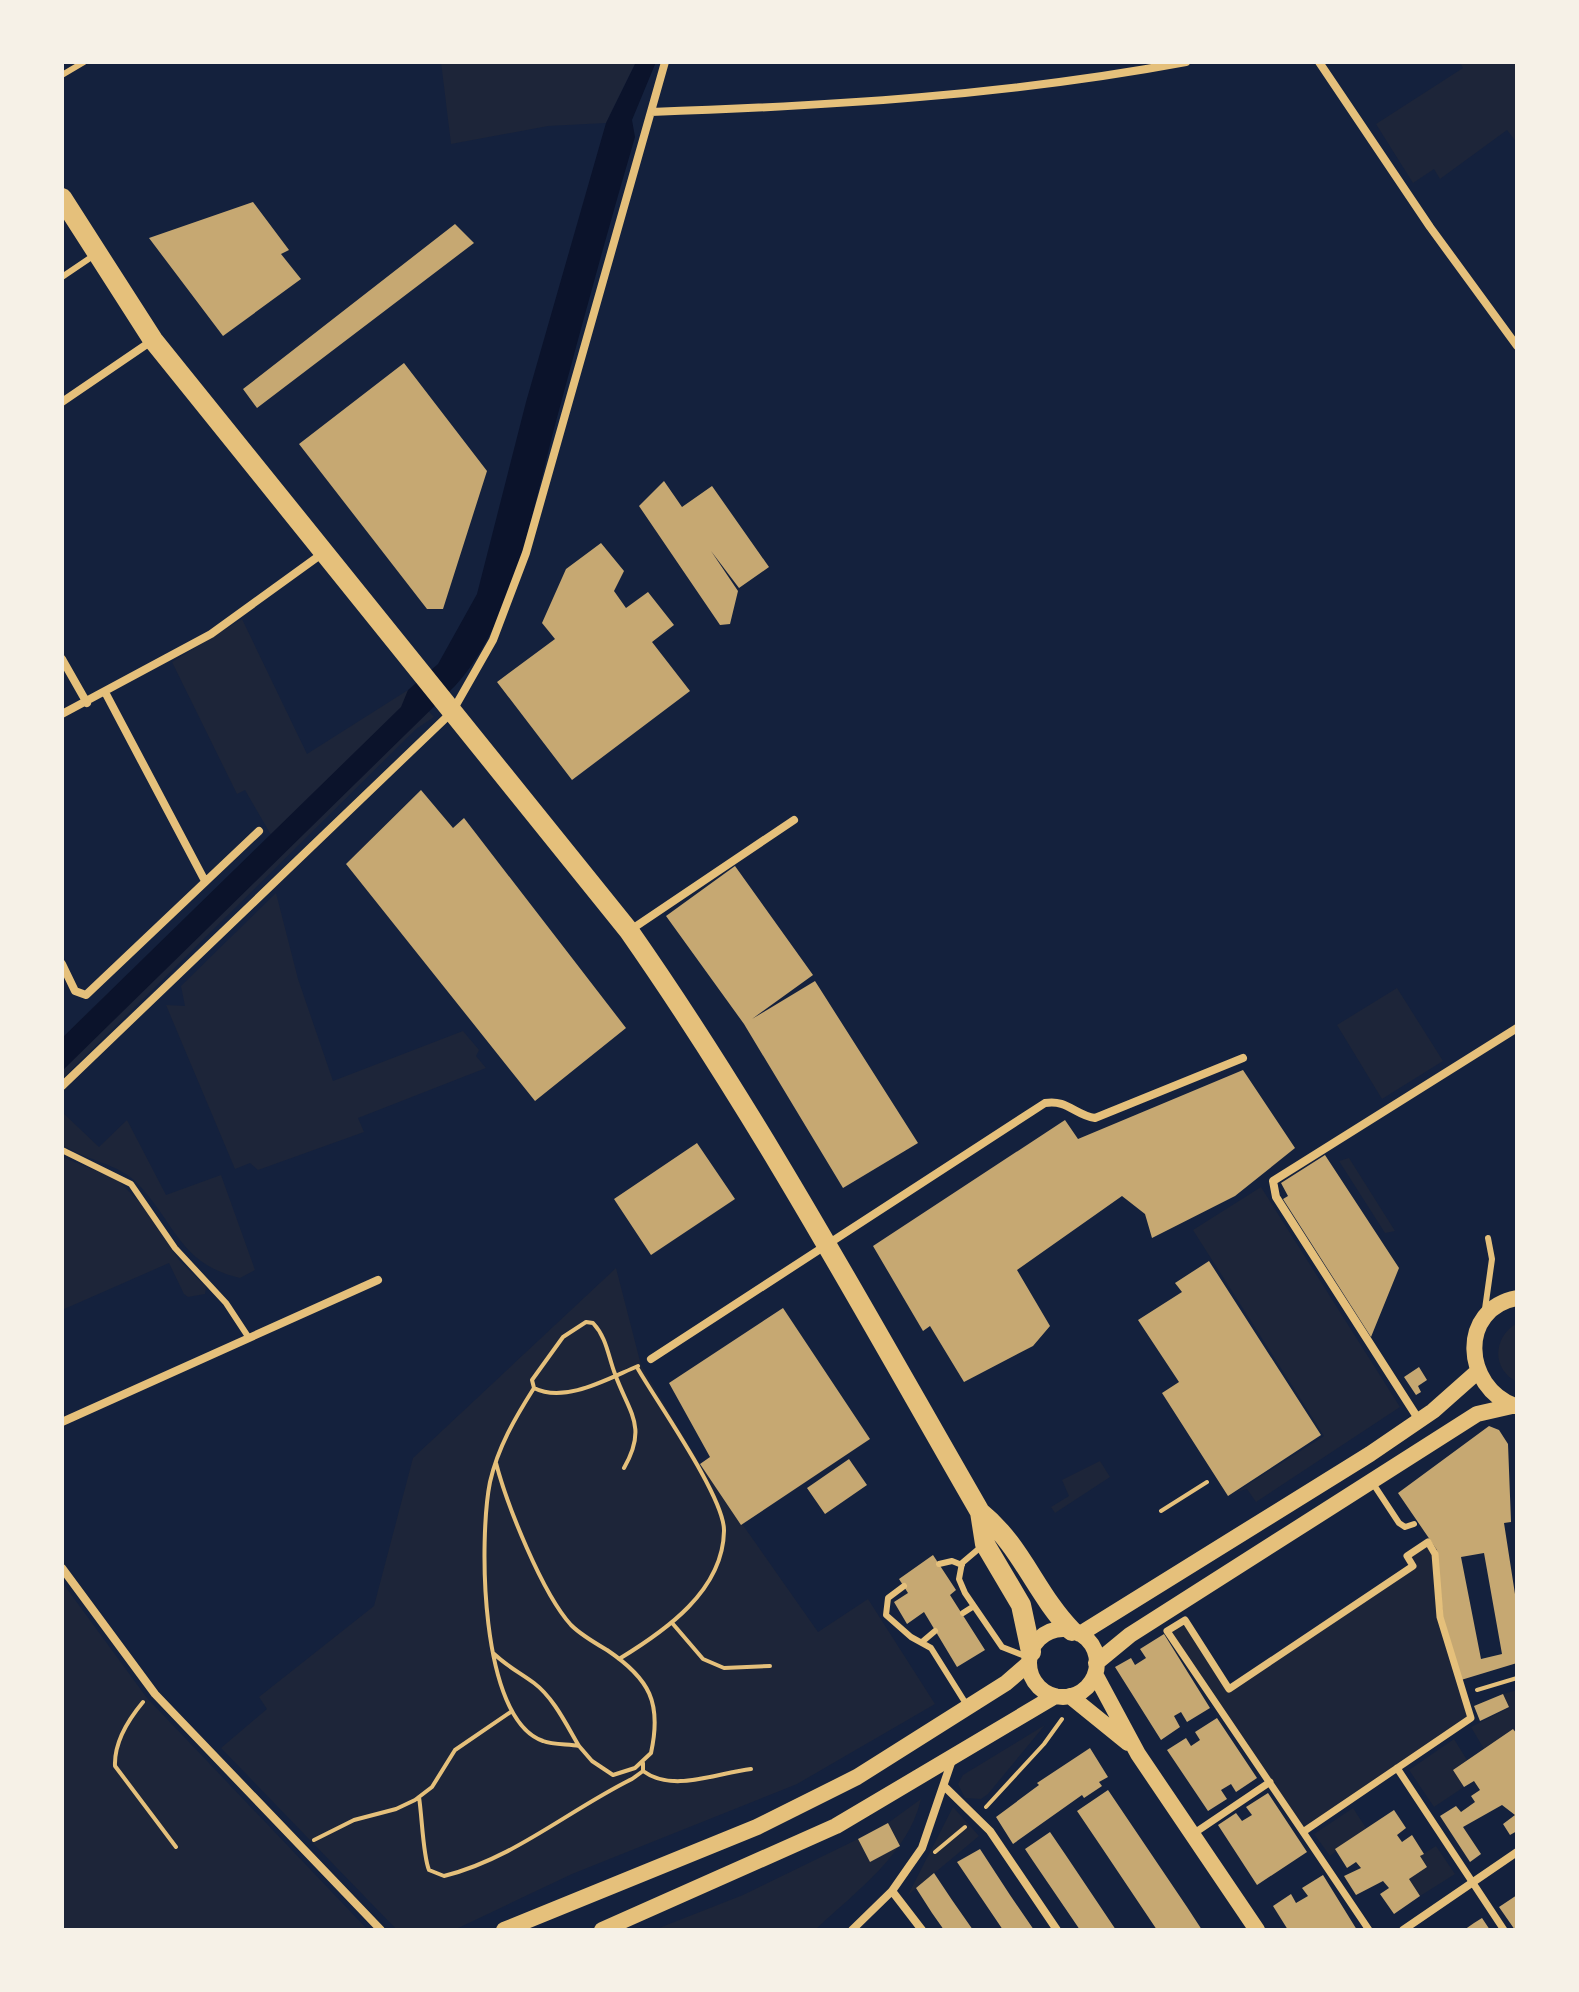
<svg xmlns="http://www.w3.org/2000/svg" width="1579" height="1992" font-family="'DM Sans',sans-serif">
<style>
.green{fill:#1d2539}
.water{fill:#0b132b}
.building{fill:#c6a872;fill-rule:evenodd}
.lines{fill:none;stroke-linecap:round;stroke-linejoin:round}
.path{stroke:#e5c07b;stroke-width:4}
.service{stroke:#e5c07b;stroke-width:6}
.pedestrian{stroke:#e5c07b;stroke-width:7}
.minor{stroke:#e5c07b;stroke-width:8}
.secondary{stroke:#e5c07b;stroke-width:16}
.primary{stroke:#e5c07b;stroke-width:20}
</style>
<rect width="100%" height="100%" fill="#14213d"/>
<path class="green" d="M441 62H636L606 123 548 126 451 144Z
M1460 62H1517V143L1507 130 1440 179 1434 169 1413 183 1376 124 1463 68Z
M242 619 307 754 408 690 434 717 416 729 62 1079V1038L271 835 245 790 237 794 172 662Z
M276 893 298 979 333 1081 463 1031 479 1050 476 1056 486 1068 358 1118 364 1132 258 1170 250 1163 235 1169 166 1005 185 1006 181 986Z
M1397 988 1443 1061 1382 1099 1337 1025Z
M62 1112 99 1147 127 1120 166 1195 221 1175 255 1270 240 1278C179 1264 175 1222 137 1183 119 1164 86 1160 64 1146Z
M62 1157 117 1179 145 1208 179 1260 206 1287 205 1294 188 1297 184 1294 169 1263 62 1310Z
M1349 1158 1395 1231 1385 1233 1339 1161Z
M1261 1187 1400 1407 1256 1502 1247 1489 1236 1492 1324 1436 1193 1230Z
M616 1268 641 1365 700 1464 818 1632 868 1599 935 1704 797 1784 572 1874 454 1930H397L221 1748 267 1709 259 1697 374 1606 413 1458Z
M1517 1323V1382C1491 1369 1493 1337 1517 1323Z
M1100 1461 1110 1477 1055 1513 1051 1507 1069 1496 1062 1480Z
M1428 1542 1435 1554 1440 1617 1471 1718 1303 1832 1167 1631 1185 1620 1229 1688 1413 1567 1407 1556Z
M62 1582 147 1698 368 1930H62Z
M1517 1690V1734L1513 1729 1484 1749 1471 1727 1509 1708 1503 1694Z
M1045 1725 988 1794 981 1799 965 1798 958 1784 963 1775Z
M1454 1739 1467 1760 1453 1770 1464 1787 1434 1807 1409 1770Z
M921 1799C908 1855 855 1892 815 1930H654L743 1895 858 1839 870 1861 900 1846 888 1823Z
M953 1807 979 1836 908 1895Z
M1353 1808 1366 1828 1330 1856 1314 1834Z
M1436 1846 1455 1874 1420 1896 1409 1879 1427 1867 1420 1856Z"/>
<path class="water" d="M636 62H656L632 120 635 137C608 229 583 321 558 414 535 498 515 621 455 686L62 1071V1038L401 707 408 690 438 664 477 594 526 402 606 123Z"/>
<path class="building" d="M253 202 289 250 281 254 301 279 223 336 149 238Z
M455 224 474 243 257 408 243 389Z
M404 363 487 471 443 609H427L299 444Z
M664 481 682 507 712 486 769 567 739 588 711 551 738 591 730 624 720 625 639 506Z
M601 543 624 571 614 591 626 608 648 592 674 625 652 642 690 691 572 780 497 682 555 639 542 623 566 569Z
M421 790 453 828 464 818 626 1028 535 1101 346 864Z
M735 866 813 975 752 1019 815 981 918 1143 843 1188 744 1024 666 916Z
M1243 1070 1295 1148 1235 1196 1152 1238 1145 1214 1122 1196 1017 1270 1050 1326 1033 1346 964 1382 930 1326 923 1331 873 1246 1065 1120 1078 1139Z
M697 1143 735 1199 651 1255 614 1199Z
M1325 1155 1399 1268 1371 1337 1283 1199 1288 1196 1281 1183Z
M1209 1261 1321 1435 1228 1496 1162 1393 1179 1382 1138 1320 1182 1292 1175 1283Z
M783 1308 870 1439 741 1525 700 1464 710 1457 669 1383Z
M1419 1367 1427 1380 1418 1386 1421 1392 1416 1395 1404 1377Z
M1489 1426 1499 1430 1508 1444 1511 1522 1504 1523 1517 1607V1663L1461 1680 1443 1618 1437 1550 1398 1493ZM1484 1553 1502 1654 1481 1659 1461 1557Z
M849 1459 867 1485 825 1514 807 1488Z
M933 1555 956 1590 950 1595 985 1650 957 1667 924 1612 907 1624 894 1602 908 1593 899 1579Z
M1164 1634 1210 1708 1187 1722 1181 1712 1174 1716 1180 1727 1161 1740 1115 1667 1131 1658 1135 1665 1146 1658 1140 1649Z
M1503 1694 1509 1707 1480 1721 1474 1706Z
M1217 1718 1257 1778 1236 1792 1231 1784 1221 1790 1227 1799 1208 1811 1167 1750 1186 1738 1191 1746 1200 1740 1195 1732Z
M1513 1729 1517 1734V1831L1510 1835 1503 1824 1515 1815 1502 1805 1463 1827 1481 1854 1470 1862 1440 1816 1456 1806 1461 1812 1475 1802 1471 1796 1480 1790 1474 1781 1464 1787 1453 1770Z
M1090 1748 1108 1777 1099 1782 1102 1786 1084 1798 1082 1795 1013 1844 996 1817 1039 1785 1037 1783Z
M1108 1790 1187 1907 1202 1930H1157L1100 1845 1077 1811Z
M1268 1793 1307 1852 1257 1885 1218 1825 1236 1813 1242 1821 1252 1815 1246 1807Z
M1394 1810 1406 1828 1397 1835 1402 1842 1412 1835 1424 1854 1420 1856 1427 1867 1409 1879 1420 1896 1394 1914 1380 1894 1389 1888 1383 1881 1356 1895 1344 1876 1361 1868 1356 1862 1347 1868 1335 1849Z
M888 1823 900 1846 870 1862 858 1839Z
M1050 1832 1065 1854 1116 1930H1080L1033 1861 1025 1849Z
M980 1849 1010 1895 1034 1930H1003L957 1862Z
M934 1873 952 1900 973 1930H944L932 1913 916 1888Z
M1323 1875 1357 1930H1288L1273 1906 1291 1894 1296 1903 1308 1896 1302 1888Z
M1517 1895V1930H1515L1499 1907Z
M1482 1918 1490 1930H1464L1474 1923Z"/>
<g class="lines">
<path class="path" d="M496 1463C507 1505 542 1593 571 1625 581 1635 595 1643 607 1650 650 1679 662 1703 651 1753L635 1768 613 1775 592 1761 579 1746C568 1744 553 1745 543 1741 479 1719 479 1537 490 1482 498 1447 515 1418 534 1388
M624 1468C648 1426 629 1413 615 1374 608 1356 607 1338 593 1323L586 1322 563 1337 532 1380 534 1388C565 1404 609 1378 638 1366
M1161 1511 1207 1482
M673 1624 703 1659 724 1668 770 1666
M493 1653C508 1667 519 1672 534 1683 554 1698 567 1726 579 1746
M619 1659C665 1631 723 1591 724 1531 725 1498 657 1402 638 1369
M1477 1690 1517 1678
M143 1702C128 1720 114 1742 115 1766L176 1847
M643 1771C673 1793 716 1773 751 1769
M419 1797C422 1816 423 1856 429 1870L444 1876C513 1859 569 1810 632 1779L643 1771V1763
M986 1807 1044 1744 1062 1719
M314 1840 354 1820 396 1809 415 1800 432 1787 455 1750 512 1711
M935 1852 965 1827"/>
<path class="service" d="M62 75 84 62
M62 277 93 256
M62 1150 131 1184 175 1248 226 1303 249 1338
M1485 1309 1492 1259 1488 1238
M1372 1482 1399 1523 1405 1527 1414 1524
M982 1546 962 1563 959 1579 965 1593 1002 1647 1025 1656
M939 1564 952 1561 962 1565
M904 1586 888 1598 886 1615 911 1637 931 1648 968 1707
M963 1613 974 1606
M922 1642 935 1631"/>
<path class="pedestrian" d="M1428 1542 1435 1554 1440 1617 1471 1718 1303 1832 1167 1631 1185 1620 1229 1689 1413 1566 1407 1556Z
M1397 1768 1504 1930
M1303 1832 1369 1930
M1193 1834 1270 1782"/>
<path class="minor" d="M1319 62 1430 227 1517 346
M651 112C830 106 1009 95 1186 62
M62 402 153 340
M62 659 87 703
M105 692 205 881
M62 714 211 634 323 553
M629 931 794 820
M62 964 75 991 86 995 259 831
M62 1086 452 712 493 640 526 553 665 62
M651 1359 1045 1103C1067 1099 1075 1115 1095 1118L1243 1058
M1419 1420 1276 1197 1273 1181 1517 1028
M62 1422 378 1280
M62 1568 155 1694 381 1930
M944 1786 990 1831 1057 1930
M892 1891 922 1930
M852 1930 892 1891 922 1848 951 1763
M1403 1930 1517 1852"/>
<path class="secondary" d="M1515 1406C1463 1387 1458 1309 1517 1298
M1029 1663a34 34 0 1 1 68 0a34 34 0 1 1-68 0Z
M1080 1634 1370 1454 1433 1411 1477 1372
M1096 1663 1130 1635 1477 1414 1512 1406
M1095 1674 1138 1754 1257 1930
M1070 1696 1128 1743
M504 1930 757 1827 857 1777 1006 1683 1029 1663
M602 1930 836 1826 1055 1696"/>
<path class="primary" d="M62 198 153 340 629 931C759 1117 867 1316 980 1512 1022 1546 1035 1593 1072 1631
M980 1512 985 1544 1021 1605 1031 1652"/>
</g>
<rect width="1579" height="1992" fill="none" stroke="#f6f1e7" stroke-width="128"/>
</svg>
